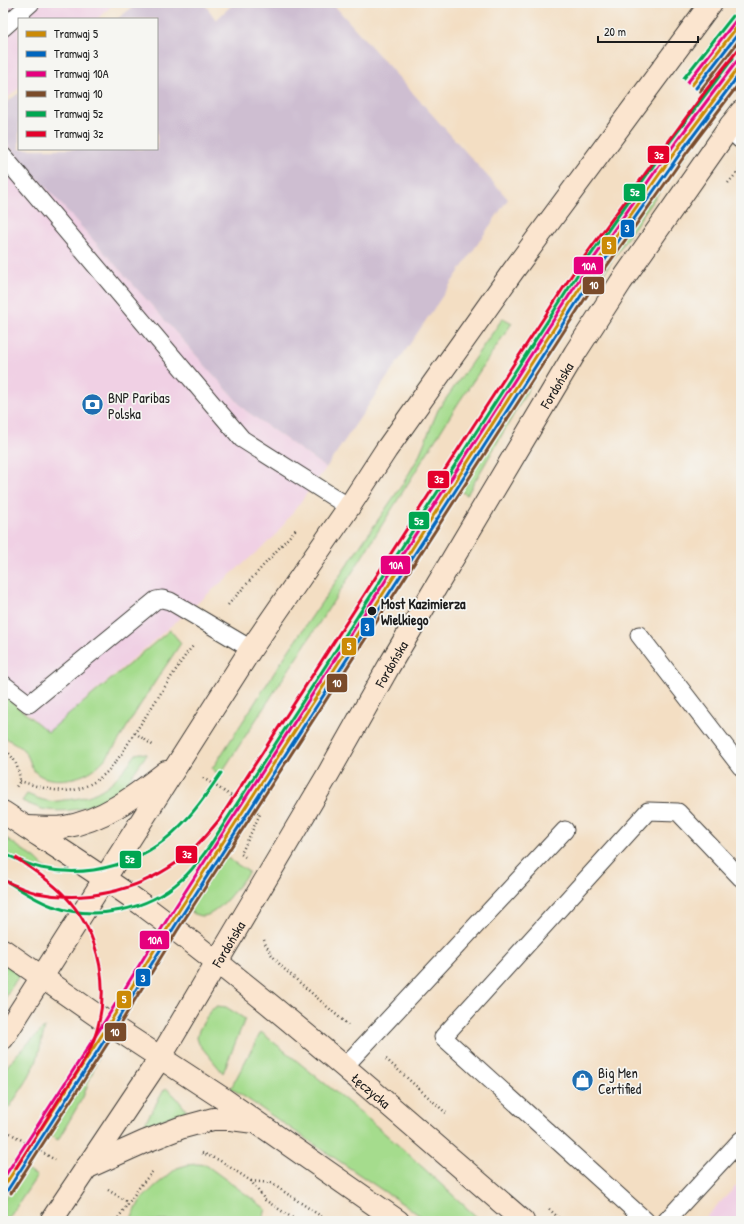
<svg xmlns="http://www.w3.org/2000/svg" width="744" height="1224" font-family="'Patrick Hand',sans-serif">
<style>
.built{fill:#f0d0e4}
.industrial{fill:#cebed1}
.green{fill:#a5dc8d;stroke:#607c54}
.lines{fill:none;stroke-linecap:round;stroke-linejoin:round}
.lane-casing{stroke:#3c3935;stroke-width:19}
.street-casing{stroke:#3c3935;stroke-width:24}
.secondary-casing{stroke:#3c3935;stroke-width:24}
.path{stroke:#3c3935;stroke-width:2.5;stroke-dasharray:1 3;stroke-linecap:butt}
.lane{stroke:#fff;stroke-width:17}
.street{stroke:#fff;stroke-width:22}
.secondary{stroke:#fbe5cf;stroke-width:22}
.tram-1-casing{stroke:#f6f6f2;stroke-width:6}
.tram-2-casing{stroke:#f6f6f2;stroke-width:6}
.tram-3-casing{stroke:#f6f6f2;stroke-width:6}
.tram-4-casing{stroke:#f6f6f2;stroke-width:6}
.tram-5-casing{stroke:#f6f6f2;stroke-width:6}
.tram-6-casing{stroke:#f6f6f2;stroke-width:6}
.tram-1{stroke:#cb8a06;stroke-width:3}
.tram-2{stroke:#0065bd;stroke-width:3}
.tram-3{stroke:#e5007d;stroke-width:3}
.tram-4{stroke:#7a4b2a;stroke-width:3}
.tram-5{stroke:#00a651;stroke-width:3}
.tram-6{stroke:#e4002b;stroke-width:3}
.stop-dot{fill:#1c1c1c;stroke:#f6f6f2;stroke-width:1.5}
.labels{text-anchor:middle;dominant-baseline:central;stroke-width:3.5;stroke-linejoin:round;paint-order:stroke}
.street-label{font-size:14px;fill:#1c1c1c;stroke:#f6f6f2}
.poi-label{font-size:14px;fill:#1c1c1c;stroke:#f6f6f2;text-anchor:start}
.stop-label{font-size:14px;font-weight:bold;fill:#1c1c1c;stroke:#f6f6f2;text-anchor:start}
.line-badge{stroke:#f6f6f2;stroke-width:1.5}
.badge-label{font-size:11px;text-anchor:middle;font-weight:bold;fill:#fff}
</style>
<rect width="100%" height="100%" fill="#f6f6f2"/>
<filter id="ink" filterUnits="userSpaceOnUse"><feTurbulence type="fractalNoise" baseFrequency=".025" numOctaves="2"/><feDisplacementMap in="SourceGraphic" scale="8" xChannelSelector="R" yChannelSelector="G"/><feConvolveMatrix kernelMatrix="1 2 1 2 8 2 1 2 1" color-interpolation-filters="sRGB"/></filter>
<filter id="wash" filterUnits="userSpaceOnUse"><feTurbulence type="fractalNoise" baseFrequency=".012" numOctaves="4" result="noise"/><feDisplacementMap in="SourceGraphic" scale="16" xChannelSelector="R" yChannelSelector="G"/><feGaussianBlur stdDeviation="0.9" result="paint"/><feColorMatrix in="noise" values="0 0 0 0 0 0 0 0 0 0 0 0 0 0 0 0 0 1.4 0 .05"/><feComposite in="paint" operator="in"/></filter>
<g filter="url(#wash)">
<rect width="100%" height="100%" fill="#f3dec3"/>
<path class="built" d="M3 3H115L97 19H19V88L3 102Z
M3 139 245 410 326 468 274 537 48 732 3 691Z
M741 1181V1221H702Z"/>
<path class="industrial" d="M138 3H204L216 20 234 3H332L508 199 326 468 245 410 3 139V105L19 93V149H157V19H117Z"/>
<path class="green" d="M741 74V81L646 210 544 362 467 495 457 489 527 378 619 240Z
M503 318 512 323 459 402 355 568 220 775 212 769 287 653 404 482 418 458 438 410Z
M170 630 181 643C166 666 151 687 137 710 125 729 113 755 94 769 81 779 54 784 39 775 30 770 31 759 25 752 20 745 10 741 3 736V695L48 732Z
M141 753 147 754C139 765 132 776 123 786 102 806 70 815 42 809 36 807 29 804 22 801L27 794C34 797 41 800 48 801 53 802 59 801 64 800 101 798 115 782 136 754Z
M3 836 36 859 48 871 31 867 3 856Z
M224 856 249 872C239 884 219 915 203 916 197 916 193 913 188 910Z
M3 963 20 974 3 1001Z
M217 1006 226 1007 245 1019 223 1073 199 1044 197 1038 199 1030 210 1011Z
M45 1027 37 1060 26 1082 9 1108 3 1104V1071L19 1052Z
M261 1032 359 1111 406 1152 481 1221H428L231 1088Z
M101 1050 83 1097 58 1140 47 1134Z
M166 1088 175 1096 187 1111 146 1125 145 1123 164 1090Z
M197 1164 206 1165 266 1209 262 1221H130L140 1201 154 1187 177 1168 187 1165Z
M25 1169 37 1176 7 1221H3V1200L14 1186Z"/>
</g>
<g filter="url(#ink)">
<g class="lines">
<defs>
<path id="lane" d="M3 28 31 3
M3 156 242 439 349 507
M639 635 741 767
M3 684 29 704 156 600 162 599 170 601 251 649
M345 1066 565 830
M646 1221 443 1037 648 811 678 812 741 878
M666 1221 741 1140"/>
<path id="street" d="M731 125 741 137"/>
<g id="secondary">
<path id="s1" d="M3 812C50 843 98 873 144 906 276 1004 399 1114 523 1221"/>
<path d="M26 827C38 827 52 829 64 827 103 821 136 795 166 772"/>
<path d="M3 950 109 1024 222 1098 398 1221"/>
<path d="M3 1038 251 649 349 507 386 450 513 271 711 3"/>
<path d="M86 1168 144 1142 180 1128 213 1119H231L254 1122"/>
<path id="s2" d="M51 1221 160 1058 327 776 389 666 575 353 621 282 731 125 741 112"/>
</g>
</defs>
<use href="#lane" class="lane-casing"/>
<use href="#street" class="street-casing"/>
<use href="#secondary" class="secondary-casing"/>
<path class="path" d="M728 183 741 168
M228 605 297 528
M135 733 154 746
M3 748C15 758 18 765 20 781L16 787
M203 778 260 814 241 854 245 857
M20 781C36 786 56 793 74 790 87 787 99 780 108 771 120 758 130 740 140 725 156 701 171 677 187 653L194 645
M264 940 265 943 270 953 283 968 348 1025
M386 1059 446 1113
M3 1129 57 1161
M202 1153 219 1160 251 1181 265 1200 297 1221
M251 1181 271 1183 328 1221
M108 1190 128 1202
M549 1209 562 1221
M116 1221 141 1185 154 1170"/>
<use href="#lane" class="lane"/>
<use href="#street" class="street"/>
<use href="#secondary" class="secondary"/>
<defs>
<path id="tram-1" d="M692 85 741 22
M3 1188 109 1024 169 926 589 274 680 145 741 64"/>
<path id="tram-2" d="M696 88 741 30
M7 1191 113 1027 173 929 593 277 684 148 741 72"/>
<path id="tram-3" d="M688 82 737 19
M3 1179 105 1021 165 923 585 271 676 142 737 61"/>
<path id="tram-4" d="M700 91 741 38
M11 1193 117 1029 177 931 597 280 688 151 741 81"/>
<path id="tram-5" d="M684 78 733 16
M7 855C18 860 29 865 41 868 90 879 143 863 178 828 195 812 208 792 221 773
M8 882C22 891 36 900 52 906 95 921 147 911 181 880 192 871 200 859 209 847L581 269 672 139 733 58"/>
<path id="tram-6" d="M3 880C14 885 25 890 37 893 85 903 136 891 176 863 192 852 206 836 219 820L468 434 577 267 707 89 741 46
M16 1168C31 1144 46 1120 61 1096 72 1080 83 1065 91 1047 113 995 102 933 62 893 48 879 32 869 16 858"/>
</defs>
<use href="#tram-1" class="tram-1-casing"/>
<use href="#tram-2" class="tram-2-casing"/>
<use href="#tram-3" class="tram-3-casing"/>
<use href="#tram-4" class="tram-4-casing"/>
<use href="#tram-5" class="tram-5-casing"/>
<use href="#tram-6" class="tram-6-casing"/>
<use href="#tram-1" class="tram-1"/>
<use href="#tram-2" class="tram-2"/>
<use href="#tram-3" class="tram-3"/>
<use href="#tram-4" class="tram-4"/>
<use href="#tram-5" class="tram-5"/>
<use href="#tram-6" class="tram-6"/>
</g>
</g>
<defs>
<symbol id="bank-disc" viewBox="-11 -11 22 22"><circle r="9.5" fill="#1f6fb2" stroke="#f6f6f2"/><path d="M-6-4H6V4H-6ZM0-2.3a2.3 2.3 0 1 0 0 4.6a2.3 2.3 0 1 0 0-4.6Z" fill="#fff"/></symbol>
<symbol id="shop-disc" viewBox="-11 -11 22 22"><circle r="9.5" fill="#1f6fb2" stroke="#f6f6f2"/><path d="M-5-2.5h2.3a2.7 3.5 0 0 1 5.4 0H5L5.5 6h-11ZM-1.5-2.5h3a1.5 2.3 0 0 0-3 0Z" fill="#fff"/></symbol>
</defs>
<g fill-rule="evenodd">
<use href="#bank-disc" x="80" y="392" width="25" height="25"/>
<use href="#shop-disc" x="570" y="1068" width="25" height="25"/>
</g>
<circle class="stop-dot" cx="372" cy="611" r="5"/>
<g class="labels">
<g class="street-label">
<text stroke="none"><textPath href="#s2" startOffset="977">Fordońska</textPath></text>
<text stroke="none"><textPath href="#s2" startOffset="653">Fordońska</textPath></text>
<text stroke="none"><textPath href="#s2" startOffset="329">Fordońska</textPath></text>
<text stroke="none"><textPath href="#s1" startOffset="462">Łęczycka</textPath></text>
</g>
<g class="poi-label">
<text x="108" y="397">BNP Paribas<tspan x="108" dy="16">Polska</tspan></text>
<text x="598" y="1072">Big Men<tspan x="598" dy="16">Certified</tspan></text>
</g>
<g class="stop-label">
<text x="381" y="603">Most Kazimierza<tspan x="381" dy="16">Wielkiego</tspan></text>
</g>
</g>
<g class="line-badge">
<rect x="647" y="145" width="23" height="19" rx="4" fill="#e4002b"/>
<rect x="623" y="183" width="23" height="19" rx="4" fill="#00a651"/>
<rect x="620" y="219" width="15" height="19" rx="4" fill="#0065bd"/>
<rect x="601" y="236" width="16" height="19" rx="4" fill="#cb8a06"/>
<rect x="573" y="256" width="31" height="19" rx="4" fill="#e5007d"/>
<rect x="582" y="276" width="23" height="19" rx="4" fill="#7a4b2a"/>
<rect x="427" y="470" width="23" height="19" rx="4" fill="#e4002b"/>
<rect x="408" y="511" width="22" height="19" rx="4" fill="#00a651"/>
<rect x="380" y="555" width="31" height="20" rx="4" fill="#e5007d"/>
<rect x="360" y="617" width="15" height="20" rx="4" fill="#0065bd"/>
<rect x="341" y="637" width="16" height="19" rx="4" fill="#cb8a06"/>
<rect x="326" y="673" width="22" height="20" rx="4" fill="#7a4b2a"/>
<rect x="175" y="845" width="23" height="19" rx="4" fill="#e4002b"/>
<rect x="119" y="850" width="23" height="19" rx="4" fill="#00a651"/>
<rect x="139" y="930" width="31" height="20" rx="4" fill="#e5007d"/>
<rect x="135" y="968" width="16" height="19" rx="4" fill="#0065bd"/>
<rect x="116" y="990" width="16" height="19" rx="4" fill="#cb8a06"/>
<rect x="104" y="1022" width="23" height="20" rx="4" fill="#7a4b2a"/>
</g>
<g class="badge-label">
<text x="659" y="159">3z</text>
<text x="635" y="196">5z</text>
<text x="627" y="232">3</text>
<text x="609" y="249">5</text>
<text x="589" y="270">10A</text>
<text x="594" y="289">10</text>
<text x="439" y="483">3z</text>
<text x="419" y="525">5z</text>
<text x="396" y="569">10A</text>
<text x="367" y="631">3</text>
<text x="349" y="650">5</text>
<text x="337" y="687">10</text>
<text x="187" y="858">3z</text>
<text x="130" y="863">5z</text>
<text x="155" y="944">10A</text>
<text x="143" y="982">3</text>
<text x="124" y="1003">5</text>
<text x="115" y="1036">10</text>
</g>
<rect width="744" height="1224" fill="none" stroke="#f6f6f2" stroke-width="16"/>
<rect x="18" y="18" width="140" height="132" fill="#f6f6f2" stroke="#9f9f9c"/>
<rect x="26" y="31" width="20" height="6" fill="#cb8a06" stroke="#9f9f9c"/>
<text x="54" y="38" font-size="12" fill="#1c1c1c">Tramwaj 5</text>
<rect x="26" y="51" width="20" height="6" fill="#0065bd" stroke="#9f9f9c"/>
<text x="54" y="58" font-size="12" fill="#1c1c1c">Tramwaj 3</text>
<rect x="26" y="71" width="20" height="6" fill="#e5007d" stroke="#9f9f9c"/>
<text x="54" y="78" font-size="12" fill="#1c1c1c">Tramwaj 10A</text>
<rect x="26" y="91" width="20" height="6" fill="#7a4b2a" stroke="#9f9f9c"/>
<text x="54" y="98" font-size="12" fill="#1c1c1c">Tramwaj 10</text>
<rect x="26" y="111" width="20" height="6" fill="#00a651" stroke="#9f9f9c"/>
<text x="54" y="118" font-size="12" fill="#1c1c1c">Tramwaj 5z</text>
<rect x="26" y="131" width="20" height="6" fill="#e4002b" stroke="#9f9f9c"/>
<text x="54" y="138" font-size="12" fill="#1c1c1c">Tramwaj 3z</text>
<path d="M598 36v6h100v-6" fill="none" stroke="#1c1c1c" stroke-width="2"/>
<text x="604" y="36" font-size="12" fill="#1c1c1c" stroke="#f6f6f2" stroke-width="3" paint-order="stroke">20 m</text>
</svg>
